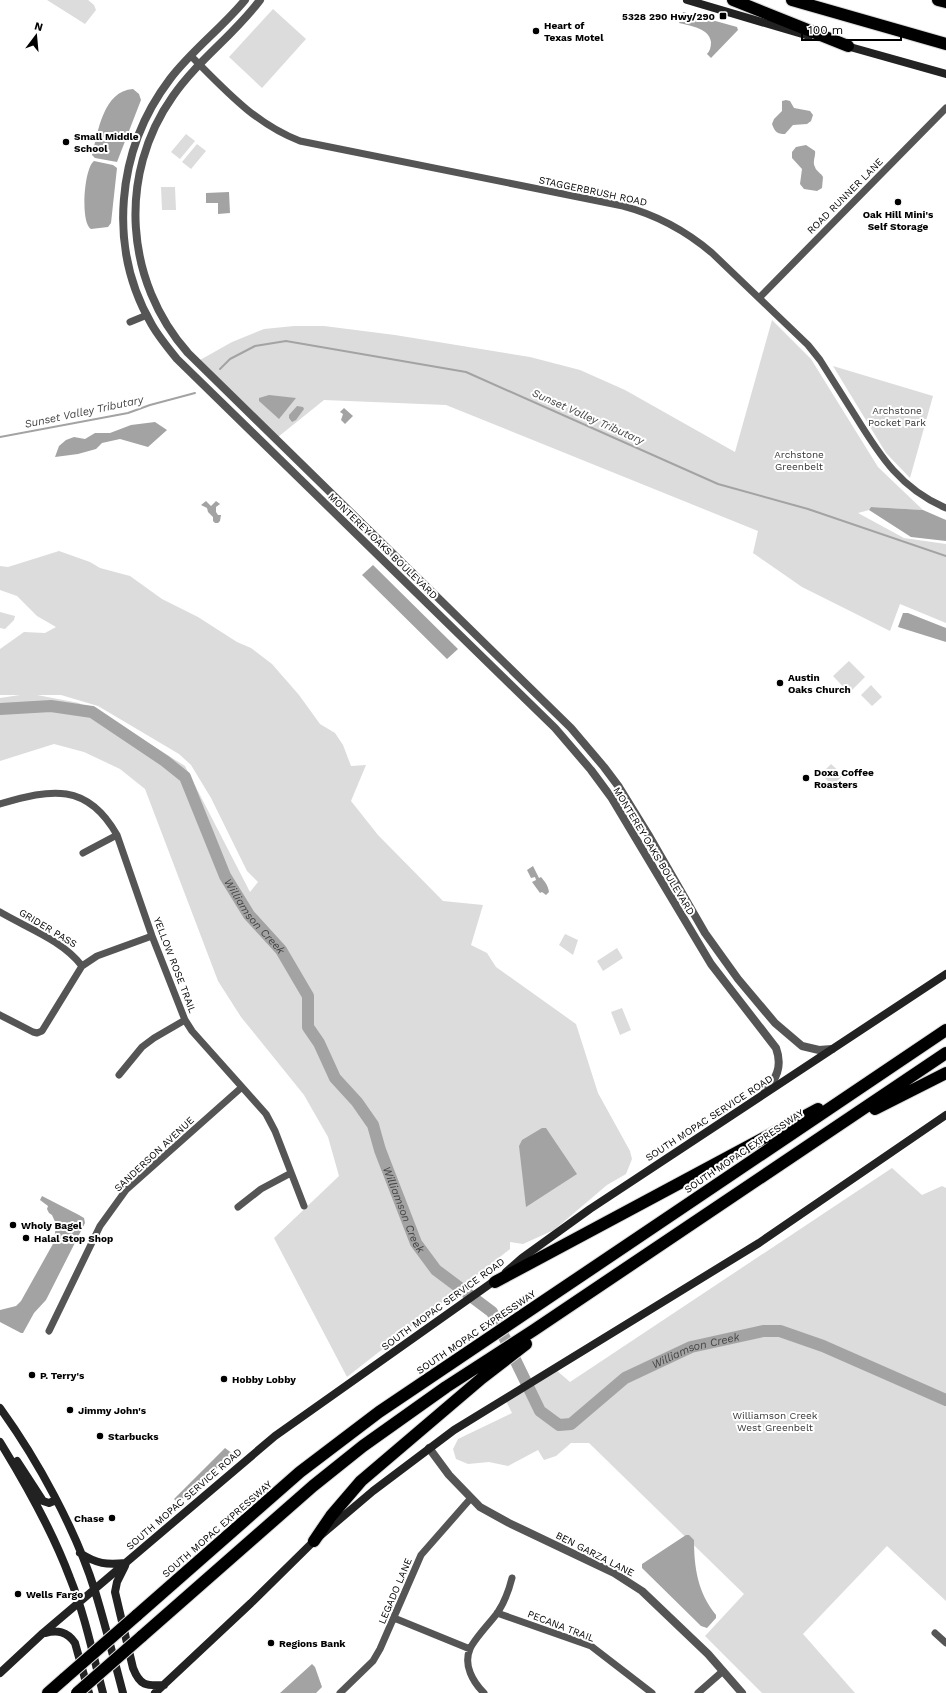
<svg xmlns="http://www.w3.org/2000/svg" width="946" height="1693" font-family="'Work Sans',sans-serif">
<style>
.green{fill:#dcdcdc;fill-rule:evenodd}
.water{fill:#a3a3a3}
.lines{fill:none;stroke-linecap:round;stroke-linejoin:round}
.stream{stroke:#a3a3a3;stroke-width:2}
.river{stroke:#a3a3a3;stroke-width:12}
.motorway-casing{stroke:#dbdbdb;stroke-width:14}
.minor{stroke:#555;stroke-width:7}
.tertiary{stroke:#555;stroke-width:8}
.secondary{stroke:#222;stroke-width:8}
.motorway{stroke:#000;stroke-width:12}
.motorway-bridge-casing{stroke:#dbdbdb;stroke-width:14;stroke-linecap:butt}
.motorway-bridge{stroke:#000;stroke-width:12}
.poi-dot{fill:#000;stroke:#fff;stroke-width:1.5}
.labels{text-anchor:middle;dominant-baseline:central;stroke-width:4;stroke-linejoin:round;paint-order:stroke}
.poi-label{font-size:10px;font-weight:bold;fill:#000;stroke:#fff;text-anchor:start}
.street-label{font-size:10px;fill:#000;stroke:#fff}
.park-label{font-size:10px;fill:#333;stroke:#fff}
.water-label{font-size:11px;font-style:italic;fill:#444;stroke:#fff}
</style>
<rect width="100%" height="100%" fill="#fff"/>
<path class="green" d="M47 0H88L94 5 96 10 85 24Z
M273 9 306 39 262 88 229 57Z
M186 134 195 141 180 159 171 152Z
M197 144 206 151 191 169 182 162Z
M161 187H175L176 210H162Z
M772 320 811 359 878 467 923 510 871 507 869 510 858 513 904 538 946 544V623L900 604 890 631 802 587 753 553 758 531 446 405 324 400 278 437 200 360 232 342 264 329 294 326H324L395 335 530 357 580 370 625 390 735 452Z
M833 366 933 396 910 478 886 453Z
M59 551 90 562 100 568 130 576 162 599 198 617 237 642 251 648 272 664 299 695 320 724 335 733 343 745 351 766 366 765 351 801 378 835 443 901 483 905 471 945 487 953 496 967 576 1024 598 1093 630 1151 632 1159 626 1174 607 1185 554 1230 523 1244 510 1242V1249L347 1377 274 1238 339 1176 328 1137 304 1095 241 1017 218 981 145 789 120 769 84 752 54 744 0 761V698L20 695H0V649L24 632 45 633 56 627 37 616 17 596 0 590V566L8 567ZM37 695H61L98 706 179 754 191 765 211 798 247 871 258 882 250 892 185 766 123 727 79 703Z
M0 612 15 616 14 620 5 629 0 628Z
M849 661 865 677 849 693 833 676Z
M871 685 882 697 872 706 861 695Z
M831 764 843 775 833 786 821 774Z
M565 934 578 940 573 955 559 945Z
M617 948 623 958 603 971 597 961Z
M622 1008 631 1030 620 1035 611 1012Z
M892 1168 922 1195 942 1186 946 1188V1601L887 1546 803 1634 855 1693H762L705 1636 744 1594 589 1443H571L556 1456 544 1460 538 1450 508 1466 489 1462 468 1464 456 1459 453 1449 458 1439 512 1413 505 1399 555 1369 570 1382Z"/>
<path class="water" d="M683 12 737 27 738 30 711 58 707 54C710 51 711 47 711 42 709 28 691 26 679 23Z
M133 89 139 94 141 100 117 162 95 158 92 155C98 132 103 91 133 89Z
M786 100 790 101 794 108 810 111 813 115 811 121 807 124 793 125 785 134C777 134 775 132 772 124L774 119 782 111V101Z
M806 145 815 151C816 156 812 162 815 167 816 171 821 173 823 177L822 188 817 191 804 189 800 184 802 169 792 158V152L796 147Z
M94 161 113 165 117 168 111 223 108 227 91 229C80 223 84 168 94 161Z
M229 192 230 213 218 214V203H206V193Z
M269 395 296 398 279 419 259 401V398Z
M297 406 303 407 304 409 296 420 292 422 289 418V415Z
M344 408 353 416 345 424 341 420 343 414 340 412Z
M155 422 167 430 148 447 120 439 102 443 96 449 78 454 55 457 59 446 66 440 74 437 85 439 95 433H110L131 425Z
M206 501 211 506 216 501 220 504 216 507V512L218 515H221L220 521 218 523H215L213 521V517L208 512 207 508 201 505Z
M871 507 923 510 946 520V541L911 537 869 510Z
M373 565 458 649 447 659 362 575Z
M903 613H908L946 628V642L898 627Z
M533 866 539 878 541 877C545 882 548 885 549 892L546 895 542 892 540 893 532 882 536 880 535 877 531 878 527 870Z
M542 1128H546L577 1174 526 1207 519 1146 522 1140Z
M42 1196 79 1215 84 1218 85 1223 46 1300 34 1313 23 1333H21L0 1322V1310L16 1306 21 1301 54 1242 56 1224 52 1215 49 1213 47 1209 48 1206 40 1200Z
M225 1448 233 1454 178 1503 174 1499Z
M686 1535H689L694 1540C694 1568 698 1593 716 1615V1618L707 1628 701 1626 642 1568V1564Z
M312 1664 315 1667 322 1687 316 1693H280Z"/>
<g class="lines">
<path class="stream" d="M220 369 230 359 255 346 286 341 466 372 718 484 808 509 946 556
M0 437 128 413 150 405 195 393"/>
<path class="river" id="s1" d="M0 709 51 706 92 712 165 761 185 777 225 876 249 915 281 950 308 996V1027L319 1043 335 1078 357 1102 373 1125 380 1150 416 1243 436 1270 492 1312 540 1411 559 1425 571 1424 625 1378 691 1347 763 1331H780L823 1346 946 1400"/>
<defs>
<path id="motorway" d="M733 0 848 46
M792 0 946 44
M938 0 946 2
M875 1109 946 1073
M495 1282 818 1109
M314 1541 331 1516 361 1481 482 1378 526 1344
M136 1616 300 1472 379 1412 946 1030
M141 1637 313 1486 363 1446 446 1387 534 1330 946 1053
M48 1693 65 1678"/>
</defs>
<use href="#motorway" class="motorway-casing"/>
<path class="minor" d="M191 56C224 89 255 124 300 141L623 206C657 215 685 230 712 253L808 345 820 360C832 379 844 398 856 417 880 456 901 489 946 508
M759 298 946 108
M130 322 147 315
M0 804C51 789 87 782 117 835L152 936 185 1020 192 1031 266 1114 275 1131 304 1206
M83 853 117 835
M0 912C27 928 62 940 82 966
M0 1015 33 1032 37 1033 42 1031 82 966 97 956 152 936
M119 1075 142 1047 154 1038 185 1020
M238 1207 261 1189 291 1173
M49 1331 100 1226 126 1190 242 1087
M497 1613 591 1646 652 1693
M394 1618 470 1649
M935 1633 946 1643
M340 1693 373 1661 380 1649 421 1555 471 1498
M484 1693C473 1682 463 1665 470 1649 474 1639 491 1622 498 1612 505 1601 509 1590 512 1578
M698 1693 723 1671"/>
<path class="tertiary" d="M245 0C222 28 192 50 170 79 116 150 107 248 152 325 159 337 168 348 177 359L555 728 591 770 611 797 711 964 776 1048C783 1067 776 1079 764 1093
M260 0C234 35 198 60 173 96 117 175 125 282 188 353L571 728 604 767 619 787 648 834 705 933 738 979 775 1023 802 1046 819 1050 832 1049
M429 1448 449 1475 480 1507 509 1523 614 1573 642 1591 708 1654 742 1693"/>
<path class="secondary" d="M687 0 809 36
M843 45 946 74
M506 1272 522 1258 590 1209 946 974
M0 1408C37 1459 76 1530 95 1591 105 1624 114 1659 123 1693
M0 1442C27 1486 52 1530 70 1578 85 1615 93 1655 103 1693
M17 1461 43 1501 49 1503 56 1500
M80 1553C97 1564 106 1565 126 1563
M125 1566 117 1582 115 1592 133 1668C140 1686 146 1686 164 1685
M45 1633C57 1630 67 1631 75 1643L89 1693
M0 1673 43 1633 275 1436 497 1279
M155 1693 251 1603 314 1541 373 1491 454 1430 759 1243 946 1115"/>
<use href="#motorway" class="motorway"/>
<defs>
<path id="motorway-bridge" d="M65 1678 136 1616
M77 1693 141 1637"/>
</defs>
<use href="#motorway-bridge" class="motorway-bridge-casing"/>
<use href="#motorway-bridge" class="motorway-bridge"/>
</g>
<g class="poi-dot">
<rect x="719" y="12" width="8" height="8" rx="2"/>
<circle cx="536" cy="31" r="4"/>
<circle cx="66" cy="142" r="4"/>
<circle cx="898" cy="202" r="4"/>
<circle cx="780" cy="683" r="4"/>
<circle cx="806" cy="778" r="4"/>
<circle cx="13" cy="1225" r="4"/>
<circle cx="26" cy="1238" r="4"/>
<circle cx="32" cy="1375" r="4"/>
<circle cx="224" cy="1379" r="4"/>
<circle cx="70" cy="1410" r="4"/>
<circle cx="100" cy="1436" r="4"/>
<circle cx="112" cy="1518" r="4"/>
<circle cx="18" cy="1594" r="4"/>
<circle cx="271" cy="1643" r="4"/>
</g>
<g class="labels">
<g class="poi-label">
<text x="715" y="16" text-anchor="end">5328 290 Hwy/290</text>
<text x="544" y="25">Heart of<tspan x="544" dy="12">Texas Motel</tspan></text>
<text x="74" y="136">Small Middle<tspan x="74" dy="12">School</tspan></text>
<text x="898" y="214" text-anchor="middle">Oak Hill Mini's<tspan x="898" dy="12">Self Storage</tspan></text>
<text x="788" y="677">Austin<tspan x="788" dy="12">Oaks Church</tspan></text>
<text x="814" y="772">Doxa Coffee<tspan x="814" dy="12">Roasters</tspan></text>
<text x="21" y="1225">Wholy Bagel</text>
<text x="34" y="1238">Halal Stop Shop</text>
<text x="40" y="1375">P. Terry's</text>
<text x="232" y="1379">Hobby Lobby</text>
<text x="78" y="1410">Jimmy John's</text>
<text x="108" y="1436">Starbucks</text>
<text x="104" y="1518" text-anchor="end">Chase</text>
<text x="26" y="1594">Wells Fargo</text>
<text x="279" y="1643">Regions Bank</text>
</g>
<g class="street-label">
<text transform="translate(593 191) rotate(12)">STAGGERBRUSH ROAD</text>
<text transform="translate(845 196) rotate(-45)">ROAD RUNNER LANE</text>
<text transform="translate(383 546) rotate(44)">MONTEREY OAKS BOULEVARD</text>
<text transform="translate(654 851) rotate(59)">MONTEREY OAKS BOULEVARD</text>
<text transform="translate(48 928) rotate(31)">GRIDER PASS</text>
<text transform="translate(175 965) rotate(69)">YELLOW ROSE TRAIL</text>
<text transform="translate(709 1118) rotate(-33)">SOUTH MOPAC SERVICE ROAD</text>
<text transform="translate(744 1151) rotate(-34)">SOUTH MOPAC EXPRESSWAY</text>
<text transform="translate(154 1154) rotate(-43)">SANDERSON AVENUE</text>
<text transform="translate(443 1304) rotate(-36)">SOUTH MOPAC SERVICE ROAD</text>
<text transform="translate(476 1332) rotate(-34)">SOUTH MOPAC EXPRESSWAY</text>
<text transform="translate(184 1499) rotate(-41)">SOUTH MOPAC SERVICE ROAD</text>
<text transform="translate(217 1529) rotate(-41)">SOUTH MOPAC EXPRESSWAY</text>
<text transform="translate(595 1554) rotate(27)">BEN GARZA LANE</text>
<text transform="translate(395 1591) rotate(-67)">LEGADO LANE</text>
<text transform="translate(561 1626) rotate(21)">PECANA TRAIL</text>
</g>
<g class="park-label">
<text x="897" y="410">Archstone<tspan x="897" dy="12">Pocket Park</tspan></text>
<text x="799" y="454">Archstone<tspan x="799" dy="12">Greenbelt</tspan></text>
<text x="775" y="1415">Williamson Creek<tspan x="775" dy="12">West Greenbelt</tspan></text>
</g>
<g class="water-label">
<text transform="translate(84 412) rotate(-12)">Sunset Valley Tributary</text>
<text transform="translate(588 417) rotate(24)">Sunset Valley Tributary</text>
<text stroke="none"><textPath href="#s1" startOffset="363">Williamson Creek</textPath></text>
<text stroke="none"><textPath href="#s1" startOffset="699">Williamson Creek</textPath></text>
<text stroke="none"><textPath href="#s1" startOffset="1131">Williamson Creek</textPath></text>
</g>
</g>
<g transform="translate(36 36) rotate(16)" stroke="#ffffff" stroke-width="3" paint-order="stroke">
<path d="M0-3L7 15L0 10L-7 15Z" fill="#000000"/>
<text y="-6" font-size="11" font-weight="bold" text-anchor="middle" fill="#000000">N</text>
</g>
<path d="M802 34v6h99v-6" fill="none" stroke="#000000" stroke-width="2"/>
<text x="808" y="34" font-size="12" fill="#000000" stroke="#ffffff" stroke-width="3" paint-order="stroke">100 m</text>
</svg>
